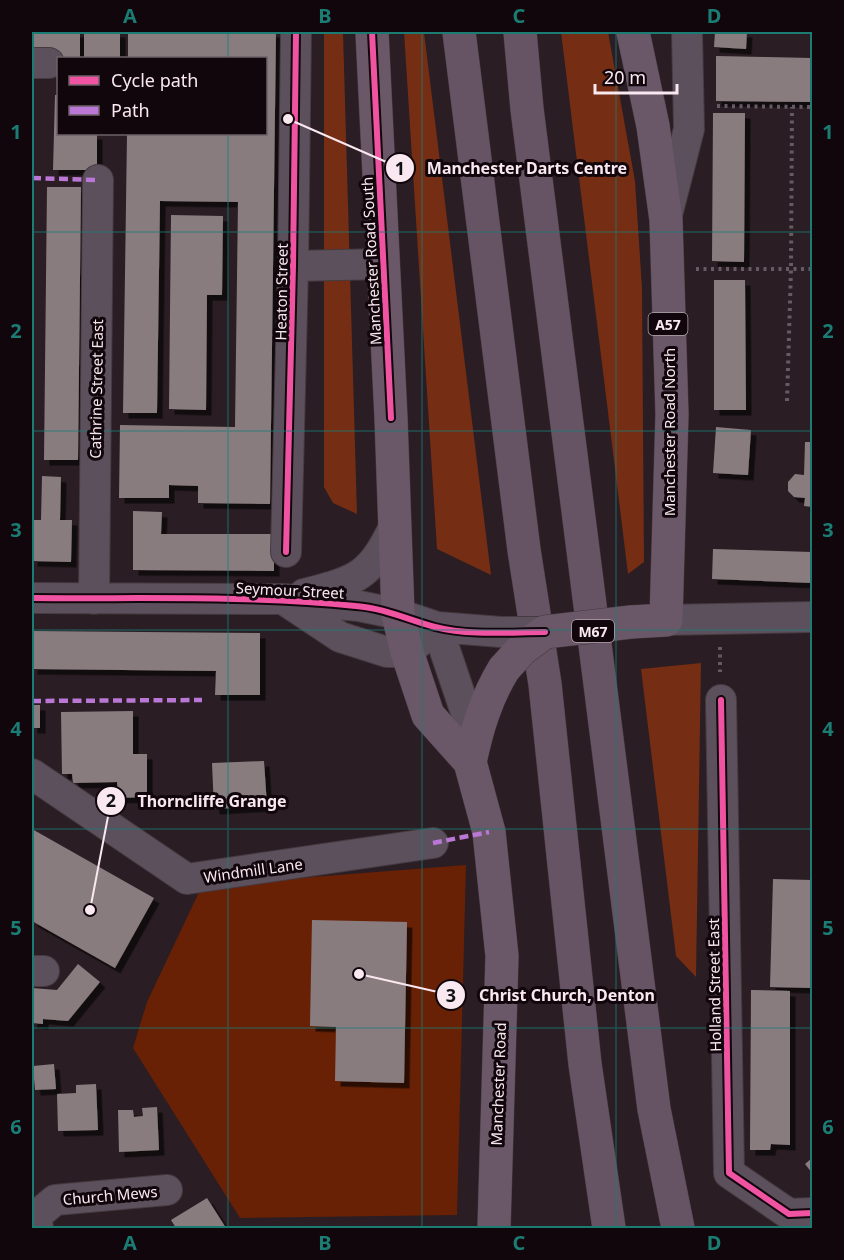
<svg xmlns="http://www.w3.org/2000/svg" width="844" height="1260" font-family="'Noto Sans',sans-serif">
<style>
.green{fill:#682105}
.forest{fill:#752d13}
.building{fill:#897c7f;filter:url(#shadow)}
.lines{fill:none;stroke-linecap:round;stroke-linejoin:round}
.minor-casing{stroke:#463a40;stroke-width:32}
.major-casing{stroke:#463a40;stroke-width:34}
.highway-casing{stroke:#463a40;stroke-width:34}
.path{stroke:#665b64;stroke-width:4;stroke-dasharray:3 4.5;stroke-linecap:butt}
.minor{stroke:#5d505d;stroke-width:30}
.major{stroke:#6a5869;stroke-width:33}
.highway{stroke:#665465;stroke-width:33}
.minor-bridge-casing{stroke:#463a40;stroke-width:32;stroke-linecap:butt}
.major-bridge-casing{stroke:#463a40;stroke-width:34;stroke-linecap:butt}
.minor-bridge{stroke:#5d505d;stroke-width:30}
.major-bridge{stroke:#6a5869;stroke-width:33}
.quiet{stroke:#ba77d6;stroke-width:4.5;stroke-dasharray:9 4.5;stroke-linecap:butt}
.cycleway-casing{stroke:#11060b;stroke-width:10}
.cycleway{stroke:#f153a3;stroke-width:6}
.grid{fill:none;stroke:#1b7c74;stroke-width:1.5;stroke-opacity:0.55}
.labels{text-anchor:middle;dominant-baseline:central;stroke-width:6;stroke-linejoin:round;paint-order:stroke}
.shield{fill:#11060b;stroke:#b4a4ab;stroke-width:1.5}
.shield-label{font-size:14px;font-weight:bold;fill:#fae8f0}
.street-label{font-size:15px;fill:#fae8f0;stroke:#11060b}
.leader{fill:none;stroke:#fae8f0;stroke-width:2}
.callout-dot{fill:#fae8f0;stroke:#11060b;stroke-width:2}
.mark-label{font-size:18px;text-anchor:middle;font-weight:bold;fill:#111}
.callout-label{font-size:16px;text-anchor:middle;font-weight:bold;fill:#fae8f0;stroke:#11060b;stroke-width:6;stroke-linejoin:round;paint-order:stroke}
.neatline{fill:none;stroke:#1b7c74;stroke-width:2}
.grid-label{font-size:20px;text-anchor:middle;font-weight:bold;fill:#1b7c74}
</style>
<defs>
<filter id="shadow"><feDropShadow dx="5.5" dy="5.5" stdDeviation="0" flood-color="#0009"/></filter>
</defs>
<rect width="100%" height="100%" fill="#2a1d23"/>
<path class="green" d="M466 865 457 1215 240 1218 133 1048 147 1002 200 890 312 877Z"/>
<path class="forest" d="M324 32H343L357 514 333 503 324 487Z
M404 32H424L491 575 437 549Z
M561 32H608L635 181 642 288 644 562 628 574Z
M701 663 696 977 676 956 641 669Z"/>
<path class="building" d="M32 32H80V58L32 57Z
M84 32H120V58H84Z
M128 32H276L270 504 198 503V486L169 485V498H119L120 425 235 427 238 202 160 201 157 413H123L127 134H266V58H128Z
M715 32H747L746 49 714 47Z
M716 56 812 58V102L716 101Z
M55 95H58V134H97V170H53Z
M713 113H745L744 262 712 261Z
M47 187H81L78 460H44Z
M171 215 223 216 222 295H207L206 410 169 409Z
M714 280H745L746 410H714Z
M716 427 751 430 748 475 713 473Z
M805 442H812V507L804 506 805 498 794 497 788 491V482L795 474 804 475Z
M42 476 61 477 60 520H72L71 562 32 561V520H41Z
M133 511 162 512 161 534H274V571L133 570Z
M713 549 812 552V583L712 579Z
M32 631 260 633V695H215L216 671 32 669Z
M32 705H40V728H32Z
M133 711V754H147V797L118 798 117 782 73 783 72 774H62L61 712Z
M264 761 267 806 214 809 212 763Z
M32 829 154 898 115 968 32 921Z
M773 879 812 880V988L770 987Z
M312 920 407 922 404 1083 335 1081 336 1027 310 1026Z
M78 964 100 982 68 1021 43 1019V1024L32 1023V988L57 990Z
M751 990 790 991V1145L771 1144 770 1150H750Z
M54 1064 56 1089 35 1090 33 1066Z
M96 1084 98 1130 58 1131 57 1094 76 1093V1085Z
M157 1107 159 1150 119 1152 118 1110H133L134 1117 143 1116 142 1108Z
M812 1158V1173L805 1164Z
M207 1198 226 1228H176L171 1220Z"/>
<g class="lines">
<defs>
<path id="minor" d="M32 63H49
M667 215 689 129 687 32
M293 266 384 264
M286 552 293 266 296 32
M304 594C358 580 370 577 395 525
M32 598 283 599 359 606 398 614 437 627 501 632
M94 599 98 180
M286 601 340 637 387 652H407L437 627 475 739
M666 620 812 617
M721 700 729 1173 789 1214 812 1213
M32 774 187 879 433 843
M32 971H44
M38 1228 36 1216 55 1200 167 1190"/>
<path id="major" d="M372 32 391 418 398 614 407 652 428 715 470 762 489 832 502 956 494 1228
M631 622 666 620 672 414 666 220 653 126 633 32
M470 762C477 729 486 698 504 669"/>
<path id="highway" d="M459 32 524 550 545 684 585 1064 609 1228
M520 32 527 109 654 1109 678 1228"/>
</defs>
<use href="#minor" class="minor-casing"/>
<use href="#major" class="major-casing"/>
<use href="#highway" class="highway-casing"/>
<path class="path" d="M717 106 812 107
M696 269H812
M787 401 791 269 792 107
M720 647V672"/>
<use href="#minor" class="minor"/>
<use href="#major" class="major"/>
<use href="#highway" class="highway"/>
<defs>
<path id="minor-bridge" d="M501 632H545"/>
<path id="major-bridge" d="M504 669 522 649 545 632 631 622"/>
</defs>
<use href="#minor-bridge" class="minor-bridge-casing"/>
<use href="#major-bridge" class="major-bridge-casing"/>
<use href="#minor-bridge" class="minor-bridge"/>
<use href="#major-bridge" class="major-bridge"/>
<path class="quiet" d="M32 178 98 180
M32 701 202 700
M433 843 489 832"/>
<defs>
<path id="cycleway" d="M372 32 391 418
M286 552 293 266 296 32
M32 598C140 599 248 595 356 606 384 608 409 620 435 627 470 636 510 632 545 632
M721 700 729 1173 789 1214 812 1213"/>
</defs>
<use href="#cycleway" class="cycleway-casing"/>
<use href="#cycleway" class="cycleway"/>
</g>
<path class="grid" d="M228 32V58M422 32V1228M616 32V1228M228 134V1228M32 232H812M32 431H812M32 630H812M32 829H812M32 1028H812"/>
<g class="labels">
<g class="shield">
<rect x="648.5" y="313" width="39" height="22" rx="4.5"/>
<rect x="572" y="620" width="42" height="22" rx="4.5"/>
</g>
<g class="shield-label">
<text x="668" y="324">A57</text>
<text x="593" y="631">M67</text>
</g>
<g class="street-label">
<text transform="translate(371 261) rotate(-93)">Manchester Road South</text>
<text transform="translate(281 292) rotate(-89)">Heaton Street</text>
<text transform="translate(96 389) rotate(-89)">Cathrine Street East</text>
<text transform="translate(669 432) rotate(-90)">Manchester Road North</text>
<text transform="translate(290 590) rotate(3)">Seymour Street</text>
<text transform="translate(253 870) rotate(-8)">Windmill Lane</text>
<text transform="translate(714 985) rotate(-91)">Holland Street East</text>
<text transform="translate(498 1084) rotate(-88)">Manchester Road</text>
<text transform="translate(110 1195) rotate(-5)">Church Mews</text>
</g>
</g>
<path class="leader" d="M288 119L400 168M90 910L111 801M359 974L451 995"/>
<g class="callout-dot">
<circle cx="288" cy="119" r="6"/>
<circle cx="90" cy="910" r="6"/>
<circle cx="359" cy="974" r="6"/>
<circle cx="400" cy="168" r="15"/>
<circle cx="111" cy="801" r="15"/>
<circle cx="451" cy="995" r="15"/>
</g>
<g class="mark-label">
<text x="400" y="175">1</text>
<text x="111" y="807">2</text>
<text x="451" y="1002">3</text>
</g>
<g class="callout-label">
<text x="527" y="174">Manchester Darts Centre</text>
<text x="212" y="807">Thorncliffe Grange</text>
<text x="567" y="1001">Christ Church, Denton</text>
</g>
<rect width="844" height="1260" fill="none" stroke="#11060b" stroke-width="66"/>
<rect x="57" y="57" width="210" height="78" fill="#11060b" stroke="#6e6067" stroke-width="1.5"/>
<rect x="69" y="76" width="30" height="9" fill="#f153a3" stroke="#6e6067" stroke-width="1.5"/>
<text x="111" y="87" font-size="18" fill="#fae8f0">Cycle path</text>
<rect x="69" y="106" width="30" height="9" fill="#ba77d6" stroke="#6e6067" stroke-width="1.5"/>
<text x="111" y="117" font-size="18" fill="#fae8f0">Path</text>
<path d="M595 84v9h82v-9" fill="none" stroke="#fae8f0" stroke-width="3"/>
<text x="604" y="84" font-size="18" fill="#fae8f0" stroke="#11060b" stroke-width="4.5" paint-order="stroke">20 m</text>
<rect x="33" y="33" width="778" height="1194" class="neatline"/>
<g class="grid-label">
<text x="130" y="23">A</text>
<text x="325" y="23">B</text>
<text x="519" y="23">C</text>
<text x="714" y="23">D</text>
<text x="16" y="139">1</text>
<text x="828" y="139">1</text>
<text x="16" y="338">2</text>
<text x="828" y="338">2</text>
<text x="16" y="537">3</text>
<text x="828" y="537">3</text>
<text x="16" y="736">4</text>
<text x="828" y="736">4</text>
<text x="16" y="935">5</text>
<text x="828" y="935">5</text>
<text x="16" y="1134">6</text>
<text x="828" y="1134">6</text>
<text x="130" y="1250">A</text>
<text x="325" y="1250">B</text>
<text x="519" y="1250">C</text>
<text x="714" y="1250">D</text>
</g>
</svg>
